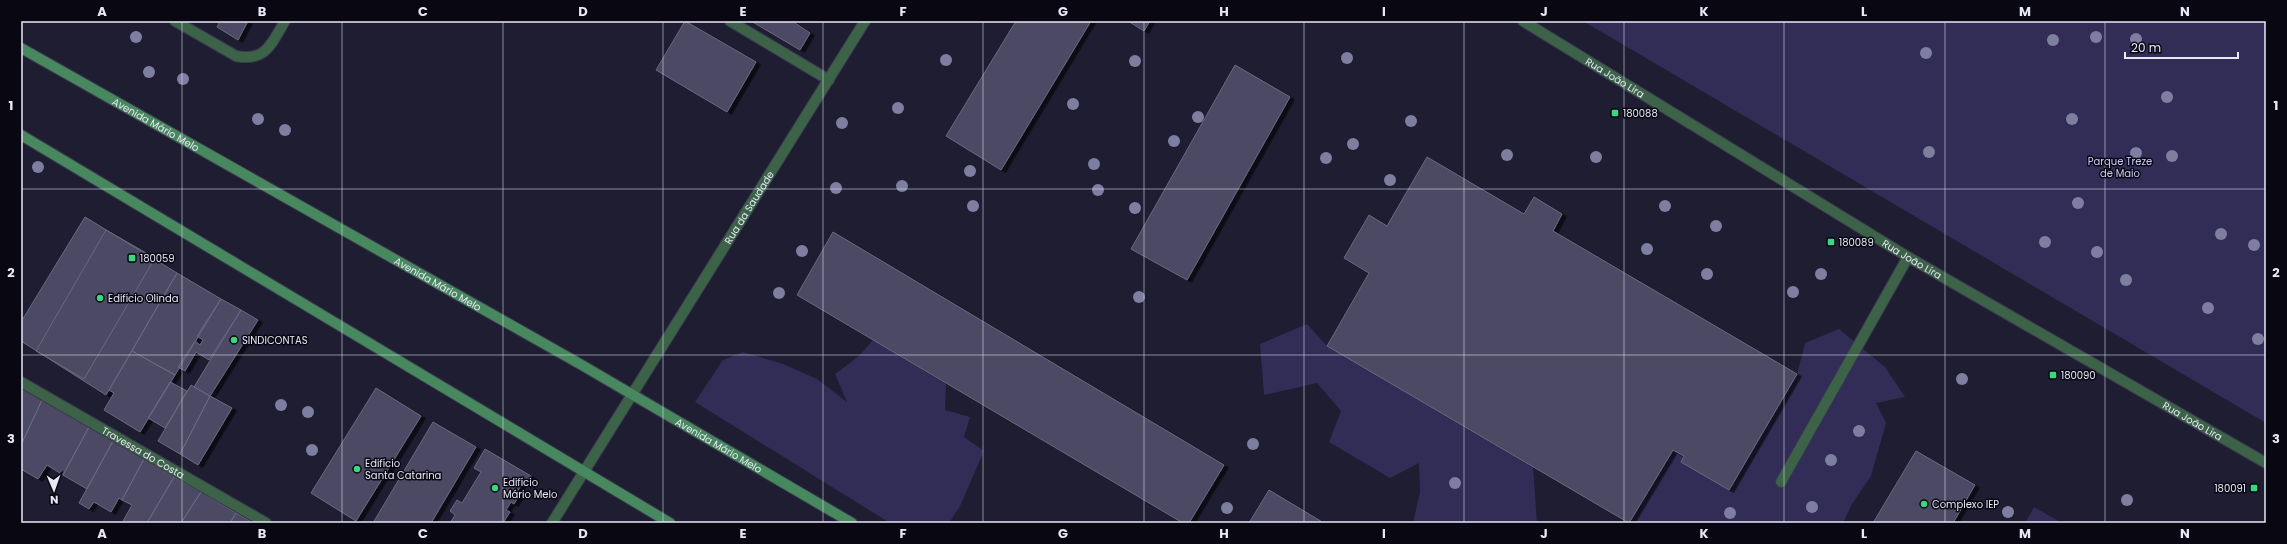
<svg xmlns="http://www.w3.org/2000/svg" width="2287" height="544" font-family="Poppins,sans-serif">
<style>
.green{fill:#312d56}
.building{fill:#4b4a63;stroke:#686881;filter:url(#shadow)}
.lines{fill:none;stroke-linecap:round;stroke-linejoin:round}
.lane-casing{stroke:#3a394e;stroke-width:12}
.street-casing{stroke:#3a394e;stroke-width:12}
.secondary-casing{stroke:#3a394e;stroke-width:12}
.lane{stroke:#3c6348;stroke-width:10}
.street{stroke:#3c6348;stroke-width:10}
.secondary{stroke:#48885e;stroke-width:10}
.tree{fill:#7e7ea1}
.grid{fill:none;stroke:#e8e8f7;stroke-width:1;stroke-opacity:0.55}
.poi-dot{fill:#39d87f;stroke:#090812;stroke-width:1.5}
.labels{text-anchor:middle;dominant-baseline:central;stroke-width:3;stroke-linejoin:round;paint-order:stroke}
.street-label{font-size:10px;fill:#e8e8f7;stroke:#090812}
.poi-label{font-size:10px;fill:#e8e8f7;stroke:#090812;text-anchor:start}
.park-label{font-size:10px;fill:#cdcdfc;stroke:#090812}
.neatline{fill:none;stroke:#e8e8f7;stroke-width:1.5}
.grid-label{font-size:13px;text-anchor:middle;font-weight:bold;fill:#e8e8f7}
</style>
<defs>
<filter id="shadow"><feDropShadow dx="4.5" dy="2.5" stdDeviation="0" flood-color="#0009"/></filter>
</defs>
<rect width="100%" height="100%" fill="#1e1d32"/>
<path class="green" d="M1583 21H2266V423Z
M1307 324 1327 346 1533 467 1537 523H1413L1420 492 1419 463 1390 478 1329 442 1341 411 1317 383 1264 395 1260 344Z
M1839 329 1885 367 1905 397 1876 403 1886 423 1871 476 1852 504 1843 523H1630L1673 450 1729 490 1797 374 1805 343Z
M873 340 946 384 945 410 970 417 964 437 984 451 960 506 949 523H890L695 402 723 360 743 352 783 364 817 379 847 402 835 374 859 356Z
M2034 507 2062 523H2025Z"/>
<path class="building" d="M216 21H248L238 40 217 27 219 23Z
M685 21 756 62 727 112 656 70Z
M751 21H792L810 33 800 50Z
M1016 21H1091L1001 170 946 136Z
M1128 21H1150L1144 31Z
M1235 65 1290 97 1187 280 1131 249Z
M1427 157 1524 214 1534 197 1562 214 1553 231 1797 374 1729 490 1681 462 1684 456 1673 450 1629 523 1327 346 1369 273 1344 258 1369 215 1387 226Z
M85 217 177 273 106 395 21 341V322Z
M106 230 155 258 84 379 36 351Z
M833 232 1224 465 1189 523H1183L797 295Z
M177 273 221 299 175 375 132 351Z
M221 299 241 310 209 360 196 352 185 371 178 367 195 341 200 345 203 340 197 336Z
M241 310 258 320 210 396 194 387Z
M132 351 175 375 140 432 104 410 114 393 109 390Z
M170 382 187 391 165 428 148 418Z
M191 385 210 396 180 454 158 441Z
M21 387 42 400 21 445Z
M376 388 421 416 356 521 311 493Z
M210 396 232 408 198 465 180 454Z
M42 400 89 427 63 475 47 465 38 479 21 469V445Z
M433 422 476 447 431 523H373Z
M89 427 113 441 87 489 63 475Z
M113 441 144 459 122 500 119 498 111 512 94 502 89 509 79 503Z
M485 449 531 476 526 484 523 482 517 492 520 494 514 504 511 502 506 510 510 512 503 523H450L455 515 450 511 457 500 462 503 481 472 474 468Z
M1916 451 1975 485 1953 523H1873Z
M144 459 174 477 147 523H122L132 505 122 500Z
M174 477 201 492 181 523H147Z
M1269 490 1324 523H1249Z
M201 492 236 513 230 523H181Z
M236 513 253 523H230Z"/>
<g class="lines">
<defs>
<g id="lane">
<path d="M175 21 236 56C266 62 271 44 285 21"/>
<path d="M730 21 829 80"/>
<path id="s1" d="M21 382 266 523"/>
<path d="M1781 482 1908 257"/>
</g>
<g id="street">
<path id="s2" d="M1523 21 1908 257 2266 463"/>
<path id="s3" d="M552 523 865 21"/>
</g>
<g id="secondary">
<path id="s4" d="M21 48 580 364 852 523"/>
<path d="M21 135 670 523"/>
</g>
</defs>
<use href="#lane" class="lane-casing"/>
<use href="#street" class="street-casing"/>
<use href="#secondary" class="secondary-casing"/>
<use href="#lane" class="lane"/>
<use href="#street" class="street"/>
<use href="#secondary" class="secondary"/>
</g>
<g class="tree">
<circle cx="136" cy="37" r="6"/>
<circle cx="2096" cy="37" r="6"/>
<circle cx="2136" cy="39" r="6"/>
<circle cx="2053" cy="40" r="6"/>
<circle cx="1926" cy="53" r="6"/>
<circle cx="1347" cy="58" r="6"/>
<circle cx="946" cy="60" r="6"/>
<circle cx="1135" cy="61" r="6"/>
<circle cx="149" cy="72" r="6"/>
<circle cx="183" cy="79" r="6"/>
<circle cx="2167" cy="97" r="6"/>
<circle cx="1073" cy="104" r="6"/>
<circle cx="898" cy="108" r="6"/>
<circle cx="1198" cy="117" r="6"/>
<circle cx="258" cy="119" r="6"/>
<circle cx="2072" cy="119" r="6"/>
<circle cx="1411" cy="121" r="6"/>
<circle cx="842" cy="123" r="6"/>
<circle cx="285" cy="130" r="6"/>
<circle cx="1174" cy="141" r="6"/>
<circle cx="1353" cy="144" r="6"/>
<circle cx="1929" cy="152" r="6"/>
<circle cx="2136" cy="153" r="6"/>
<circle cx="1507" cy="155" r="6"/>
<circle cx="2172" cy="156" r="6"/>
<circle cx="1596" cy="157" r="6"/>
<circle cx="1326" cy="158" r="6"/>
<circle cx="1094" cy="164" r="6"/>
<circle cx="38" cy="167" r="6"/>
<circle cx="970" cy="171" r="6"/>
<circle cx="1390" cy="180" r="6"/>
<circle cx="902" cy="186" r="6"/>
<circle cx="836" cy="188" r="6"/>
<circle cx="1098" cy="190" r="6"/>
<circle cx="2078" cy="203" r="6"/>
<circle cx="973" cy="206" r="6"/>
<circle cx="1665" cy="206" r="6"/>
<circle cx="1135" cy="208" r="6"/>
<circle cx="1716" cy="226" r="6"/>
<circle cx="2221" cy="234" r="6"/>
<circle cx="2045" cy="242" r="6"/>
<circle cx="2254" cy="245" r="6"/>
<circle cx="1647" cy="249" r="6"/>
<circle cx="802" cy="251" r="6"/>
<circle cx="2097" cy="252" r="6"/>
<circle cx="1707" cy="274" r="6"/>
<circle cx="1821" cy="274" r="6"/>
<circle cx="2126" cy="280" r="6"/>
<circle cx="1793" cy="292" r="6"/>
<circle cx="779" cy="293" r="6"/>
<circle cx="1139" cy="297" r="6"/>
<circle cx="2208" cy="308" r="6"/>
<circle cx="2258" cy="339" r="6"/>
<circle cx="1962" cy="379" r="6"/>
<circle cx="281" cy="405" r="6"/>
<circle cx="308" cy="412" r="6"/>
<circle cx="1859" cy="431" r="6"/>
<circle cx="1253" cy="444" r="6"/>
<circle cx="312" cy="450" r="6"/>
<circle cx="1831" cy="460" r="6"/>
<circle cx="1455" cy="483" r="6"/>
<circle cx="2127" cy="500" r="6"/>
<circle cx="1812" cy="507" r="6"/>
<circle cx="1227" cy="508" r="6"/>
<circle cx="2008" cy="512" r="6"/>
<circle cx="1730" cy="513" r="6"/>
</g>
<path class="grid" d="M182 21V523M342 21V523M503 21V523M663 21V523M823 21V523M983 21V523M1144 21V523M1304 21V523M1464 21V523M1624 21V523M1784 21V523M1945 21V523M2105 21V523M21 189H2266M21 355H2266"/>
<g class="poi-dot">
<rect x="1611" y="109" width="8" height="8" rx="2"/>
<rect x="1827" y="238" width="8" height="8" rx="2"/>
<rect x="128" y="254" width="8" height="8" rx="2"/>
<circle cx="100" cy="298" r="4"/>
<circle cx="234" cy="340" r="4"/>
<rect x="2049" y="371" width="8" height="8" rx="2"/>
<circle cx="357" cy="469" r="4"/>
<circle cx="495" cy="488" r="4"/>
<rect x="2250" y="484" width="8" height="8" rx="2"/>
<circle cx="1924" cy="504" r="4"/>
</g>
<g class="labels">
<g class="street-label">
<text stroke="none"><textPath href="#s2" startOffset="108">Rua João Lira</textPath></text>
<text stroke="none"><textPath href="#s4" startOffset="155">Avenida Mário Melo</textPath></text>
<text stroke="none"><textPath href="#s3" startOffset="372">Rua da Saudade</textPath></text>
<text stroke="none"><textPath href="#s2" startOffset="456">Rua João Lira</textPath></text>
<text stroke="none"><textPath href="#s4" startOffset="479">Avenida Mário Melo</textPath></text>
<text stroke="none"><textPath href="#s2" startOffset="780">Rua João Lira</textPath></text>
<text stroke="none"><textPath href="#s4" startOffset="803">Avenida Mário Melo</textPath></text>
<text stroke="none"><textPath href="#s1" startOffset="141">Travessa do Costa</textPath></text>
</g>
<g class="poi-label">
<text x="1623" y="113">180088</text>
<text x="1839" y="242">180089</text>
<text x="140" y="258">180059</text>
<text x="108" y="298">Edifício Olinda</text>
<text x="242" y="340">SINDICONTAS</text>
<text x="2061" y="375">180090</text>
<text x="365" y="463">Edifício<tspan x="365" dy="12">Santa Catarina</tspan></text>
<text x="503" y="482">Edifício<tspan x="503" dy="12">Mário Melo</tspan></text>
<text x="2246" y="488" text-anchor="end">180091</text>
<text x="1932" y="504">Complexo IEP</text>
</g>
<g class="park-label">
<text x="2120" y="161">Parque Treze<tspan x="2120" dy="12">de Maio</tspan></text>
</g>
</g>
<rect width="2287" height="544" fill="none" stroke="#090812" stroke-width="44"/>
<g transform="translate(54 490) rotate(178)" stroke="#090812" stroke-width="3" paint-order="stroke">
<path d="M0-3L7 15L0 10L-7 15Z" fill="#e8e8f7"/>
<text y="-6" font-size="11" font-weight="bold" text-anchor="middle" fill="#e8e8f7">N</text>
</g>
<path d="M2125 52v6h113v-6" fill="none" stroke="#e8e8f7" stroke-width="2"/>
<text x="2131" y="52" font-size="12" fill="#e8e8f7" stroke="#090812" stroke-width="3" paint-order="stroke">20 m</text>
<rect x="22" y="22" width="2243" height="500" class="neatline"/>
<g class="grid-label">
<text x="102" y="16">A</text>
<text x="262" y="16">B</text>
<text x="423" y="16">C</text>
<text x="583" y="16">D</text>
<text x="743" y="16">E</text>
<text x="903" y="16">F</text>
<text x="1063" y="16">G</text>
<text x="1224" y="16">H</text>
<text x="1384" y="16">I</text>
<text x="1544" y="16">J</text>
<text x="1704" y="16">K</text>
<text x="1864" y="16">L</text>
<text x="2025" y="16">M</text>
<text x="2185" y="16">N</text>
<text x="11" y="110">1</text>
<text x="2276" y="110">1</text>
<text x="11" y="277">2</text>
<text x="2276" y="277">2</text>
<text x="11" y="443">3</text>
<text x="2276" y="443">3</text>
<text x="102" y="538">A</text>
<text x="262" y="538">B</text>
<text x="423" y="538">C</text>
<text x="583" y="538">D</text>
<text x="743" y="538">E</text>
<text x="903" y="538">F</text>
<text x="1063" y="538">G</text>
<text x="1224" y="538">H</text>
<text x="1384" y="538">I</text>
<text x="1544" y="538">J</text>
<text x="1704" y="538">K</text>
<text x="1864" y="538">L</text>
<text x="2025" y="538">M</text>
<text x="2185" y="538">N</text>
</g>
</svg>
